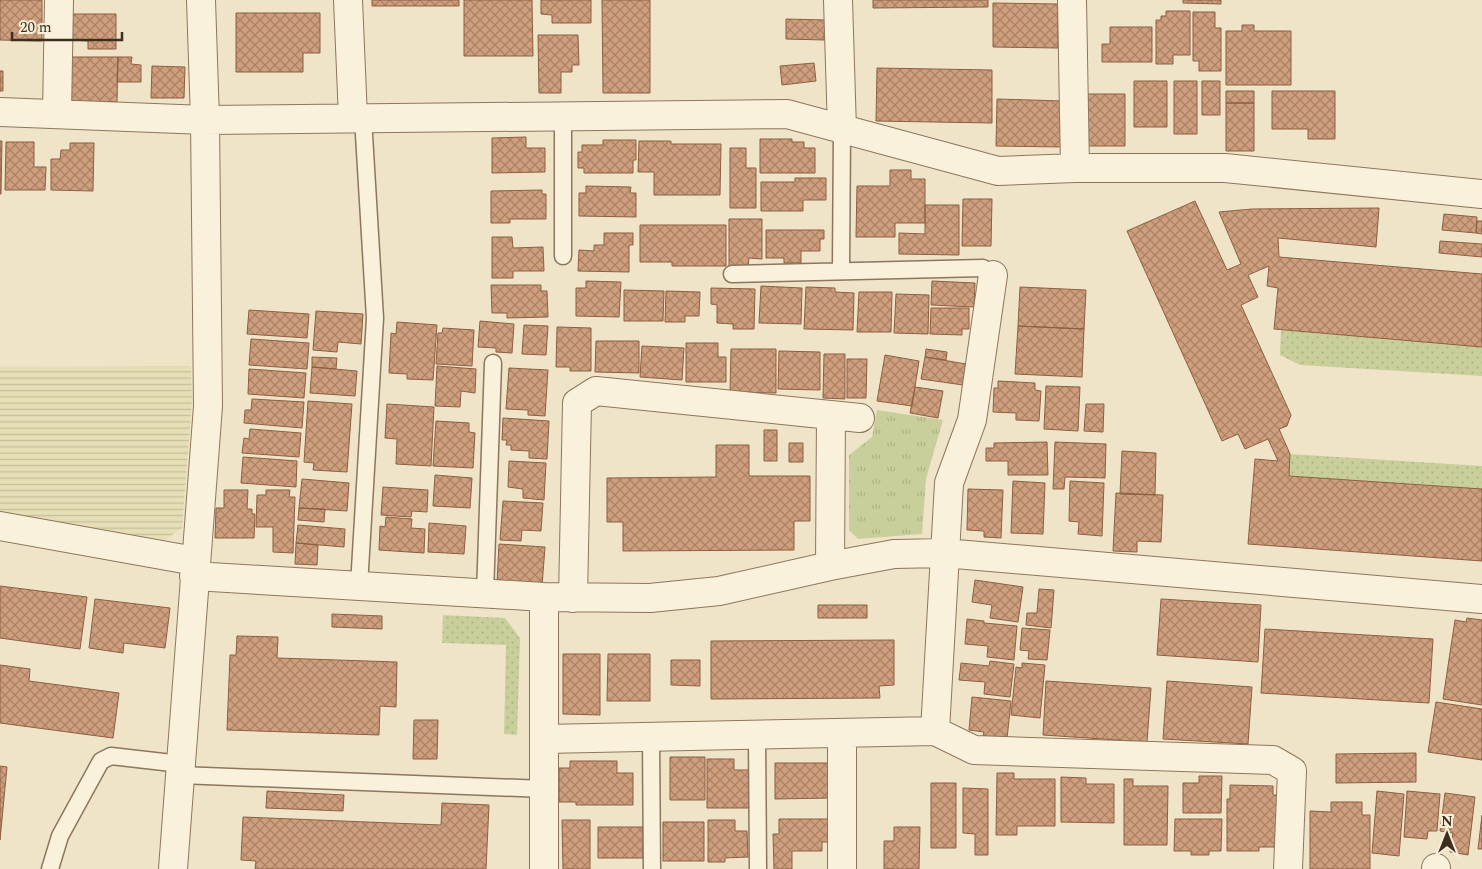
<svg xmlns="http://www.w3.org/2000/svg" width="1482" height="869" font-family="Spectral,serif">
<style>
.farmland{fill:url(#farmland-rules)}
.grass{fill:url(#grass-dots)}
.park{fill:url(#park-tufts)}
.building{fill:url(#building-cross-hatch);stroke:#8d5f41}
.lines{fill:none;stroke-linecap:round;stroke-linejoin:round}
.lane-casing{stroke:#8d765c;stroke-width:19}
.street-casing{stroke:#8d765c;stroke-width:30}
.lane{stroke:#faf1dc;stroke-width:16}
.street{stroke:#faf1dc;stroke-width:28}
</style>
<defs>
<pattern id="farmland-rules" width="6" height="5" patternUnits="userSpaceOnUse" patternTransform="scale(1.25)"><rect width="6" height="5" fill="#e6deb5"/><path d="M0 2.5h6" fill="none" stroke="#c6bf9b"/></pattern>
<pattern id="grass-dots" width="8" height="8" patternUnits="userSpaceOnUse" patternTransform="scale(1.25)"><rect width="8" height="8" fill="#c9cf9b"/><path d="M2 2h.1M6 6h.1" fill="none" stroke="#aeb285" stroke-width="1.8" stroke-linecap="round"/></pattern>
<pattern id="park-tufts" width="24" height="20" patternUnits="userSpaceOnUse" patternTransform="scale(1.25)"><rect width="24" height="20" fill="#c9cf9b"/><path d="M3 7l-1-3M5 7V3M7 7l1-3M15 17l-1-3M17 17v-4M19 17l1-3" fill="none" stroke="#aeb285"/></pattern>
<pattern id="building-cross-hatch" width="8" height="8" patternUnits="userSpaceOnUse" patternTransform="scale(1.25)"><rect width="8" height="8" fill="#cf9f7d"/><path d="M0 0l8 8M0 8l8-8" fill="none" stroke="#a98266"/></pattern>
</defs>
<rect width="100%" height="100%" fill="#f0e4c8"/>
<path class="farmland" d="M191 366 192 401 182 528 165 540 0 511V367Z"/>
<path class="grass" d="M1281 330 1482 347V376L1300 365 1280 355Z
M1290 454 1482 466V489L1289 476Z
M443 615 505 618 520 638 517 735 504 734 506 645 442 643Z"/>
<path class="park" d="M877 410 943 420 926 479 922 534 858 539 849 530V455L872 437Z"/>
<path class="building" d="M0 0H42V41L0 40Z
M372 0H459V6H372Z
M464 0H532L533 56H464Z
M541 0H591V23H552V15L541 14Z
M602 0H650V93H603Z
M873 0H988V7L873 8Z
M1183 0H1221V4L1183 3Z
M993 3 1058 4V48L993 47Z
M1166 11H1190V55H1173V64H1156V20H1161V16H1166Z
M1193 12H1215V28H1221V71H1199V61H1193Z
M236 13H320V53H303V72H236Z
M70 14H116V49H88V41L70 40Z
M786 19 825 20 824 40 786 39Z
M1242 25H1254V31H1291V85H1226V31H1242Z
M1110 27H1152V62H1102V44H1110Z
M538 35H578L579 65H572V72H561V93H539Z
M68 57H118L117 102 67 101Z
M118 57H132L131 64 141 65V82H117Z
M814 63 816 81 782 85 780 66Z
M152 66 185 67 184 98H151Z
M877 68 992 70V123L876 121Z
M0 71H3V91H0Z
M1134 81H1167V127H1134Z
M1174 81H1197V134H1174Z
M1202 81H1220V115H1202Z
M1226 91H1254V103H1226Z
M1272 91H1335V139H1308V129H1272Z
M1086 94H1125V146H1086Z
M997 99 1063 101 1062 147 996 146Z
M1226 103H1254V151H1226Z
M526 137V148H545V172L492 173V138Z
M760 139H792V142H804V148H815V173H760Z
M603 140H636V160H633V173H584V168H578V152H582V145H603Z
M0 141H2L1 194H0Z
M639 141H671V144H721L720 195H654V172H638Z
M6 142H34V167H46L45 190H5Z
M70 143H94L93 191 51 190V159H60L61 150H70Z
M730 148H746V168H756V208H730Z
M890 170H911V179H925V223H895V237H856L857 186H890Z
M795 178H826V200H803V211H761V182H795Z
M586 186 631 187 630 193H636V217L579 216V193H586Z
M542 190V194H546V219H510V223H491V191Z
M963 199H992L991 246H962Z
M1195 201 1227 270 1241 264 1219 212 1252 209 1379 208 1376 247 1278 238 1279 257 1482 274V347L1274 329 1278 288 1267 286 1269 266 1248 275 1258 297 1241 305 1291 415 1287 426 1279 429 1290 454 1289 476 1482 489V561L1248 544 1255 459 1278 461 1268 439 1245 449 1238 434 1222 441 1127 231Z
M925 205H959V255L899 254V233L925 234Z
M1444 214 1477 217 1476 233 1442 230Z
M729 219H762V259L749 258 748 267H729Z
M1477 221H1482V234L1476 233Z
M640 225H726V266H672V262H640Z
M766 230H824V239H820V251H801V263H784V258H766Z
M604 233H633V245H629V272L578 271 579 250 594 251V245H604Z
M492 237H512L513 248 543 247 544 271H513V278H492Z
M1440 241 1482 244V257L1439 253Z
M586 281 621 282 619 317 576 316V288H586Z
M932 281 975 283 974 307 931 305Z
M491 285H541V291H547L548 317 507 318V313H492Z
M761 286 802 288 801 324 759 323Z
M806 287 835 288V292L854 293 853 330 804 329Z
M1020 287 1086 290 1084 329 1018 326Z
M711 288 755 289 754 329H733V324L717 323V305L711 304Z
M624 290 664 291 663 321H624Z
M666 291 700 292 699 316H685V322H665Z
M859 292H892L891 332H857Z
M896 294 929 295 928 334 894 333Z
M931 308H969V329H962V335L930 334Z
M249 310 309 314 307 338 247 334Z
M316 311 363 314 361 344 338 342 337 352 313 350Z
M480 321 514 324 512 353 496 352V348L478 347Z
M397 322 437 325 433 380 407 379V374L389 373 391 333 396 334Z
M524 325 548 326 546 355 522 354Z
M1018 326 1084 329 1082 377 1015 374Z
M557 327 591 328V371H570V367H556Z
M443 328 474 330 472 366 436 364 438 333H442Z
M251 339 309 343 307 369 249 365Z
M596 341H639V373L595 372Z
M686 343H718V357H726V382H686Z
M642 346 684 348 682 380 640 377Z
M731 349H776V393L730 392Z
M926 349 947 352 946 360 925 357Z
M779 351 820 352V390L778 389Z
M824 354H845V399L823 398Z
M885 355 919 361 912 406 877 401Z
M312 357 337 358 336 369 312 367Z
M925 357 966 364 963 385 921 379Z
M847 359H867L866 398H847Z
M437 366 476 369 475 393 461 391 460 407 435 406Z
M312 367 357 371 355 396 310 393Z
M509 368 548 370 545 416 528 415V410L506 409Z
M249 369 306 373 304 398 248 394Z
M998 381 1035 383V390L1041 391 1039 421 1016 420V413L993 412 994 388H998Z
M1046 386 1080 387 1078 431 1044 429Z
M915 387 943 391 938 418 910 413Z
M252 399 304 402 302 428 244 423 245 410H251Z
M308 401 352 404 347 472 313 470 314 463 304 462Z
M387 404 434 407 431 466 396 464 397 439 385 438Z
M1086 404H1104L1103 432 1084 431Z
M503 418 549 421 547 459 529 458V451L511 450V445H506L507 440H502Z
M436 421 469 423V432L475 433 473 468 433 466Z
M250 429 301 433 299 457 242 453 244 438 249 439Z
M764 430H777V461H764Z
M1047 442 1048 475H1008V461H986V448H994V443Z
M1055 442 1106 444 1105 478 1065 477 1064 489H1053Z
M789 443H803V462H789Z
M716 445H749V476H810V521H794V550L623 551V522H607V478L716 477Z
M1122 451 1156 453 1155 495 1120 494Z
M243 457 297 461 296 487 241 483Z
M509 461 546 463 544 500 523 498V489L508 487Z
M435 475 472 478 470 508 433 506Z
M302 479 349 483 347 511 299 508Z
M1013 481 1045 483 1043 534 1011 533Z
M1070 481 1104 483 1102 536 1078 534 1079 522 1069 521Z
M383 487 428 490 427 512 412 511 411 517 381 515Z
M968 489 1003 490 1001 538 984 537V531L967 530Z
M224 490H248L247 509H252V514H255L254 538H215L216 508H224Z
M266 490H290L289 497H295L293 553 273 552V527H256L257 495H266Z
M1116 493 1163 495 1161 542 1137 541V552L1113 551Z
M503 501 543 503 541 531 522 530 521 541 500 540Z
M299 508 325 509 324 522 298 520Z
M386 517 412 519 411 528 425 529 424 553 379 550 380 526 385 527Z
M429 523 466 526 464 554 428 552Z
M298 525 345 529 344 547 296 543Z
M296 543 318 545 317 565 295 564Z
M499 544 545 547 542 586 497 583Z
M975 580 1023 587 1018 622 990 618 992 605 972 602Z
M0 586 87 597 80 649 0 638Z
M1039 589 1054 590 1051 628 1026 625 1027 613H1037Z
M95 599 170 608 165 648 124 643 123 653 89 648Z
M1161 599 1261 605 1258 662 1157 655Z
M818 605H867V618H818Z
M332 614 382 616V629L332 627Z
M1467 618 1482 620V705L1443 699 1455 620 1466 622Z
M967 619 984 621V623L1017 626 1014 660 987 657 988 646 965 644Z
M1022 628 1050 630 1047 660 1028 659 1029 651 1020 650Z
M1265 629 1433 639 1429 703 1261 693Z
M237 636 278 637 277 658 397 662 396 707 380 706 379 735 227 730 230 655H236Z
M894 640V685L879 686 880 698 711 699V641Z
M563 654H600V715L563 714Z
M608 654H650V701H607Z
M671 660H700V686L671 685Z
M990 661 1014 664 1010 697 984 694 985 682 959 680 961 663 989 666Z
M1022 663 1045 665 1040 718 1011 715 1016 667 1022 668Z
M0 665 30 669 29 681 119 693 113 738 0 723Z
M1046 681 1151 688 1147 742 1043 735Z
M1167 681 1252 687 1248 744 1163 739Z
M972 697 1011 701 1007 739 983 736 984 732 969 730Z
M1436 702 1482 709V760L1428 752Z
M414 720H438L437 759H413Z
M1416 753V782L1336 783V754Z
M670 757H705V800H670Z
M707 759H734V770H749V808H707Z
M570 761H617V773H633V805H576V802H559V768H570Z
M775 763H832V798L775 799Z
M0 766 7 767 0 840Z
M997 773H1014V779H1055V826H1017V835H996Z
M1199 776H1222L1221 813H1183V783H1199Z
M1061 777 1086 778V784H1114V823L1061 822Z
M1124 779H1133V786H1168L1167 845H1124Z
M931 783H956V848H931Z
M1230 785 1273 786V795H1279V847H1259V851H1227V799H1230Z
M963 788 988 789V855H975V834L963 833Z
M267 791 344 795 343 811 266 808Z
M1377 791 1404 794 1399 856 1372 853Z
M1407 791 1440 794 1437 831H1428L1427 839 1404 837Z
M1445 793 1475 797 1468 855 1450 852 1453 833 1440 831Z
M1331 802H1362V815H1370V869H1310V811L1331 812Z
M442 803 489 805 486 869H255L256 861 241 860 243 817 441 825Z
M1482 815V849H1478Z
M779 819H834V842H822V851H792V869H774L773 834H779Z
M1175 819H1222L1221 851H1209V855H1191V851H1174Z
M562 820H590V869H563Z
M708 820H735V831H747L748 857 725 858V862H708Z
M663 822H704V861H663Z
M598 827H643V858H598Z
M894 827H920L919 869H884V841H894Z"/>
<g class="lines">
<defs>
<path id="lane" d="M563 256V116
M841 270 842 130
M732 274 983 268 993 275
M359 586 375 318 363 118
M485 594 493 363
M757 735 758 869
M651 737 652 869
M180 775 544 789
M50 869 60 836 101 761 111 756 181 764"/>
<path id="street" d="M348 0 353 118
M838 0 842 130
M1072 0 1075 168
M0 112 205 120 787 114 998 171 1075 168H1225L1482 194
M57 113 59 0
M0 526 195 561
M830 566 831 415
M194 576 544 597 650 598 719 591 830 566 894 554 944 553 1482 599
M544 597V869
M573 598 577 403 596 391 860 418
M935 731 949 483 972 420 993 275
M842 733V869
M544 739 935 731 974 750 1273 760 1292 771 1288 869
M173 869 208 406 205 120 201 0
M1436 869V868"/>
</defs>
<use href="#lane" class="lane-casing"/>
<use href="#street" class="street-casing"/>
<use href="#lane" class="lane"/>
<use href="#street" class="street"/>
</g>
<g transform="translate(1447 834)" stroke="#f7eed8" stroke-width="4" paint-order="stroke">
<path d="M0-4L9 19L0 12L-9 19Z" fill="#3d2e20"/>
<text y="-8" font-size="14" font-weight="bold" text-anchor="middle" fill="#3d2e20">N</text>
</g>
<path d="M12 32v8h110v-8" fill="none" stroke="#3d2e20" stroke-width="2.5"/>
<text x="20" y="32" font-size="15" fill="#3d2e20" stroke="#f7eed8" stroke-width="4" paint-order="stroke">20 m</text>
</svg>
